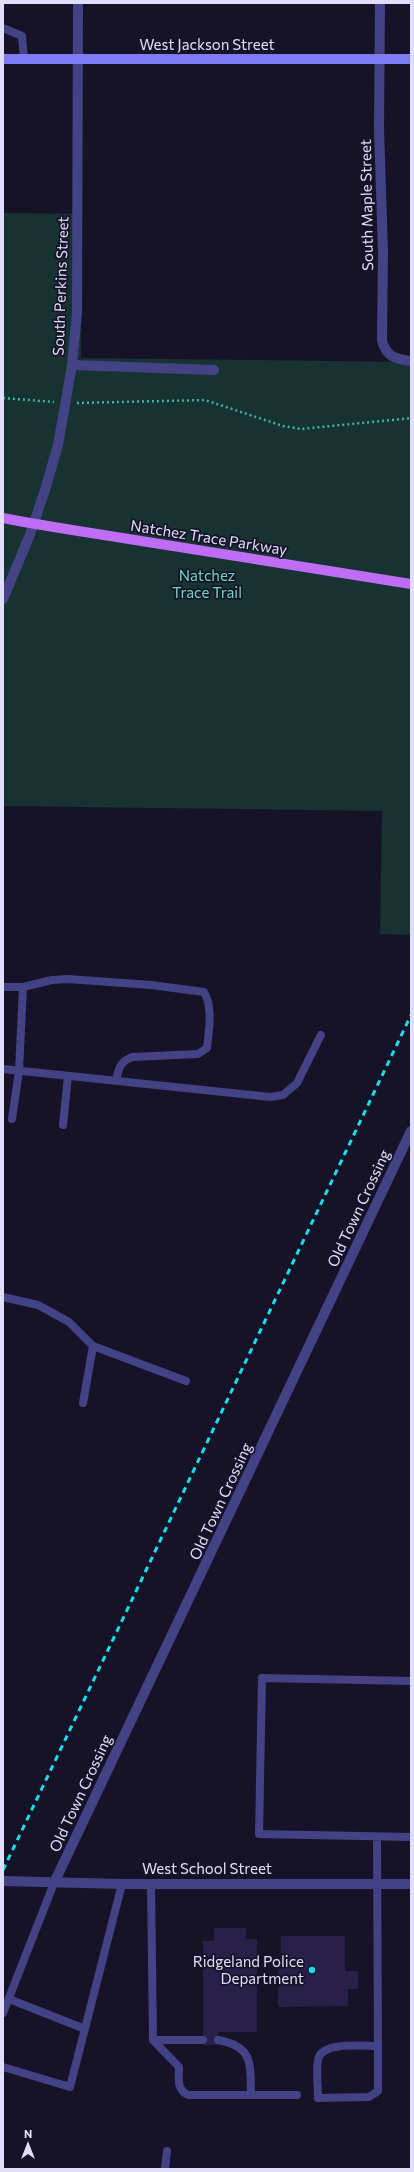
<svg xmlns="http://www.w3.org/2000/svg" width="414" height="2172" font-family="Commissioner,sans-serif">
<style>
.green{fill:#163331}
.building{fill:#282049}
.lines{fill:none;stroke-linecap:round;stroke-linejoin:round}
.path{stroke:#3bb4aa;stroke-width:2.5;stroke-dasharray:2 3;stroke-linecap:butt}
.service{stroke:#434285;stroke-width:8}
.minor{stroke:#434285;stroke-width:10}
.secondary{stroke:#7d7cf5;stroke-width:10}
.primary{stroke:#bf6df4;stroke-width:10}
.rail{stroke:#19dced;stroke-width:3;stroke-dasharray:6 5;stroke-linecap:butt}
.primary-bridge{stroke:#bf6df4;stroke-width:10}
.poi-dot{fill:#19dced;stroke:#161329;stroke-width:1.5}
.labels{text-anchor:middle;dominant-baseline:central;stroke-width:3.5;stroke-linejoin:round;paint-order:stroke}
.street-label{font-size:15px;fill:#e1defc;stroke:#161329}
.park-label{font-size:15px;fill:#6ed8bc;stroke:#161329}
.poi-label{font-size:15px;fill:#e1defc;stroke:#161329;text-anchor:end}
</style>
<rect width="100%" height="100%" fill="#161329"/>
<path class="green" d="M3 213 82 214 81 358 411 362V935L380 934 382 811 3 806Z"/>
<path class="building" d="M214 1928H246V1939H257V2032H218V2045H203V1941H214Z
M281 1936H345V1971H358V1989H348V2006L278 2007V1969H281Z"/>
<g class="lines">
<path class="path" d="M3 398 54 402
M77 403 205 400 283 426 301 429 411 418"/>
<path class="service" d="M3 28 22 36 24 59
M3 987H23L52 980 68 979 151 985 204 992C213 1007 209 1031 207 1048L198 1054 132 1057C120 1062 119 1068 116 1080
M3 1069 270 1097 283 1095 297 1083 321 1035
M12 1119 19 1071 23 987
M63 1125 68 1076
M3 1297 38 1305 69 1322 93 1346 186 1381
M83 1403 93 1346
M411 1681 262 1678 259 1834 411 1837
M377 1837 378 2046C363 2046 321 2041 318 2060 316 2071 318 2086 318 2098L369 2097 378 2091V2046
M151 1883 153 2040 179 2067C179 2079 176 2089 188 2095H297
M9 1999 85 2029
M3 2013 54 1883
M153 2040H203
M218 2040C254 2047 250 2063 251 2095
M3 2067 70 2087 122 1884
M165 2169 167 2151"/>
<path class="minor" d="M380 3 379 129 383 252 382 341C387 357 395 359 411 361
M72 365 214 370
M3 599 29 537 45 490 58 445 72 365 77 312 78 3
M3 1881 122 1884H411
M54 1883 411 1131"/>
<path class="secondary" d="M3 59H411"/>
<path class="primary" d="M3 518 24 522
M66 529 411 584"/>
<path class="rail" d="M3 1870 411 1015"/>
<path class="primary-bridge" d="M24 522 66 529"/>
</g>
<circle class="poi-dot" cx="312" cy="1970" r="4"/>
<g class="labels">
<g class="street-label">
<text x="207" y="44">West Jackson Street</text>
<text transform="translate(366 205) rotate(-91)">South Maple Street</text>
<text transform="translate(60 286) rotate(-88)">South Perkins Street</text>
<text transform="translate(209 537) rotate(9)">Natchez Trace Parkway</text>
<text transform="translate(358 1208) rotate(-65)">Old Town Crossing</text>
<text transform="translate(220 1501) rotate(-65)">Old Town Crossing</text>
<text transform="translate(80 1793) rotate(-65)">Old Town Crossing</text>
<text x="207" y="1868">West School Street</text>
</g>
<g class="park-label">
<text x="207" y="575">Natchez<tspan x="207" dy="17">Trace Trail</tspan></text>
</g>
<g class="poi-label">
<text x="304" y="1961">Ridgeland Police<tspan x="304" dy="17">Department</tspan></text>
</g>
</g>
<rect width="414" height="2172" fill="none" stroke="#e1defc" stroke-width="8"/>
<g transform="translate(28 2144)" stroke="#161329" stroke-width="3" paint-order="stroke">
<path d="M0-3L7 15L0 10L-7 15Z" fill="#e1defc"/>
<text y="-6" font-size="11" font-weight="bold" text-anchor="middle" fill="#e1defc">N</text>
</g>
</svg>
